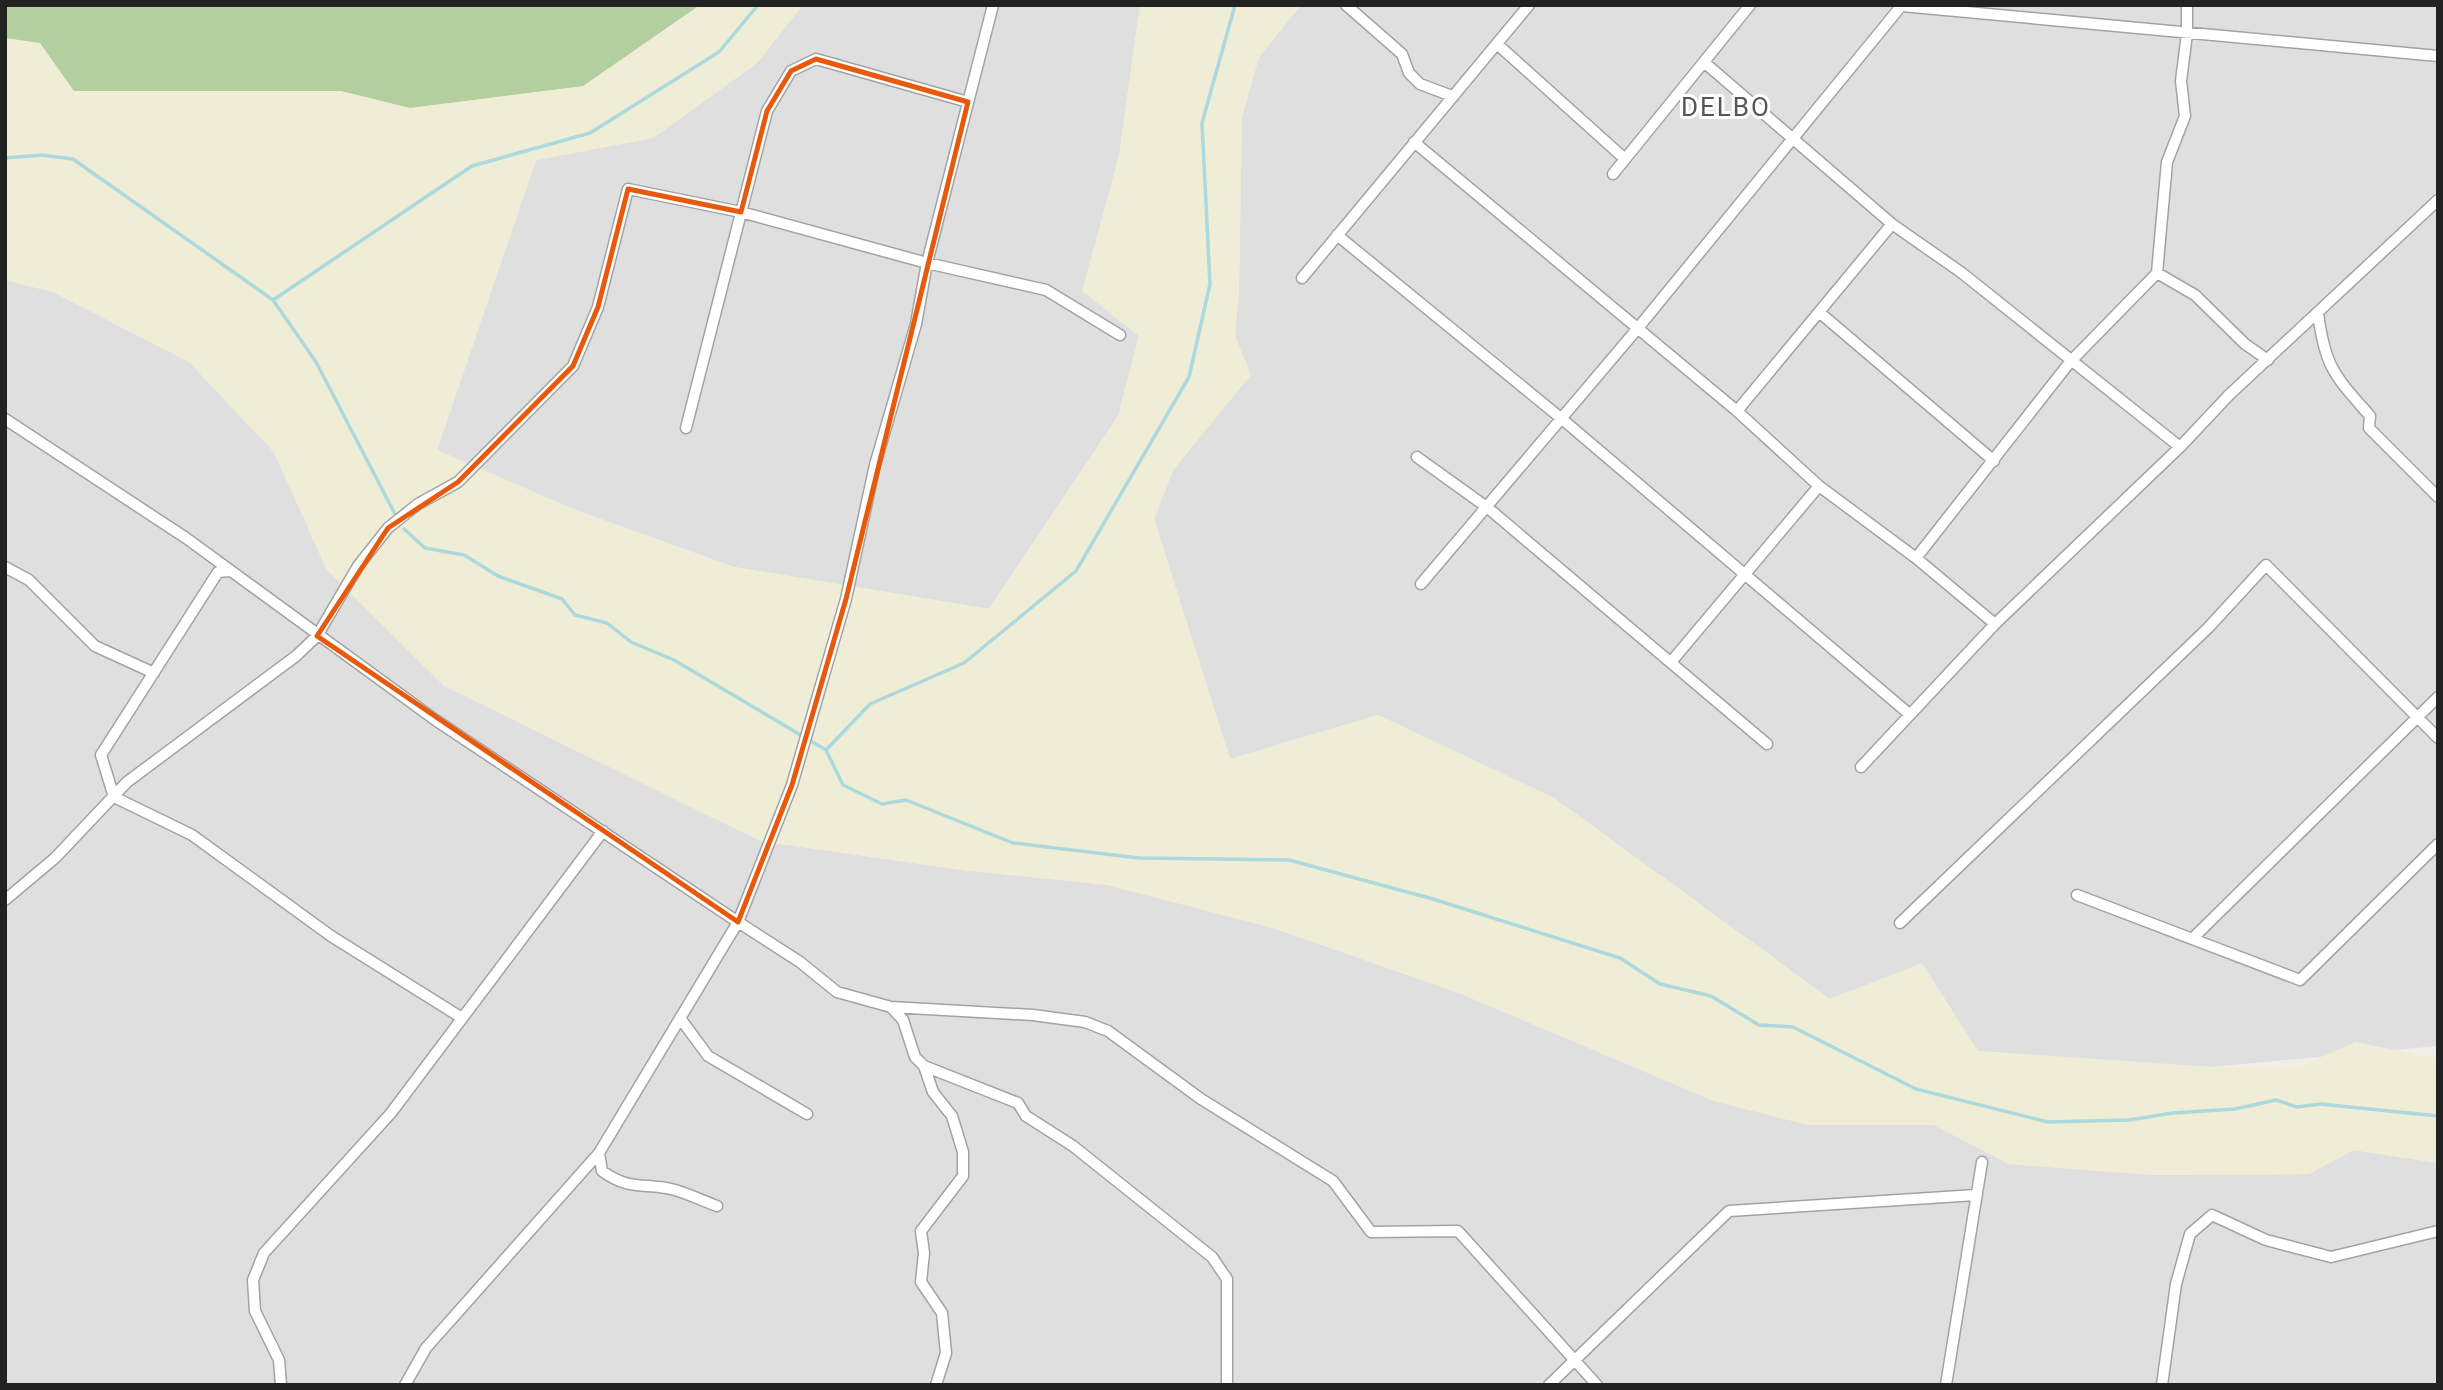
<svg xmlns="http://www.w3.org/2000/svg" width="2443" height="1390" font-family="Roboto,sans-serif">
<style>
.residential{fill:#e0dfdf}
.farmland{fill:#efedd5}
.forest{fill:#b4cf9f}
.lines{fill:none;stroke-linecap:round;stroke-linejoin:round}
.stream{stroke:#abd9dd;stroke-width:3.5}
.street-casing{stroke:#a3a3a3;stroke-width:13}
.street{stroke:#fff;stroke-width:10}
.marked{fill:none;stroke:#e8590c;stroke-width:5;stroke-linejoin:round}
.labels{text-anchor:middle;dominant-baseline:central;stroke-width:6;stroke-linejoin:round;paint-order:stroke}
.quarter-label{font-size:26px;letter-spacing:2px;fill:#555;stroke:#fff}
</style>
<rect width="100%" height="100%" fill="#f1ede9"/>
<path class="residential" d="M803 5H1140L1119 156 1083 291 1139 336 1118 416 989 609 734 567 573 509 437 450 536 160 653 138 757 63Z
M1301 5H2438V1046L2210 1067 1977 1051 1922 964 1830 999 1554 798 1378 715 1230 759 1154 519 1173 470 1250 375 1235 336 1239 290 1242 117 1259 57Z
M5 280 53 292 189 362 274 452 327 570 760 841 962 870 1108 885 1273 928 1459 993 1714 1101 1808 1125H1934L2009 1164 2153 1175 2308 1174 2354 1150 2438 1163V1385H5Z"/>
<path class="farmland" d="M700 5H803L757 63 653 138 536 160 437 450 573 509 734 567 989 609 1118 416 1139 336 1082 291 1119 156 1140 5H1301L1259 57 1242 117 1239 290 1235 336 1251 375 1173 470 1154 519 1230 759 1378 715 1554 798 1830 999 1922 963 1978 1051 2210 1067H2299L2356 1042 2438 1059V1163L2354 1150 2309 1174 2153 1175 2009 1164 1934 1125H1808L1714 1101 1459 993 1273 928 1108 885 962 870 760 841 444 686 327 570 274 452 189 362 53 292 5 280V38L40 43 74 91H341L410 108 671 28Z"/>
<path class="forest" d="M5 5H700L583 86 410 108 341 91H74L40 43 5 38Z"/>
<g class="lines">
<path class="stream" d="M5 158 42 155 73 159 273 300 316 362 395 514
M273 300 472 166 590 133 719 52 758 5
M404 529 425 548 464 555 498 576 562 599 575 615 607 623 631 642 674 660 826 750 843 785 882 804 906 800 1013 843 1139 858 1289 860 1433 899 1620 958 1660 984 1711 996 1759 1025 1793 1027 1916 1089 2048 1122 2129 1120 2173 1113 2235 1109 2276 1100 2297 1107 2320 1104 2438 1116
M826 750 870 704 964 663 1076 571 1189 377 1210 284 1202 123 1235 5"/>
<defs>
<path id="street" d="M993 5 927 263 916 324 875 465 846 599 792 785 738 922 800 962 837 992 891 1007 903 1020 915 1057 924 1066 1018 1103 1026 1116 1073 1146 1212 1257 1227 1279V1385
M1346 5 1402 54 1409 73 1420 84 1452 96
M2187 5V34L2181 81 2185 116 2167 162 2157 273 2195 295 2245 344 2268 360
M1902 6 2438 56
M1497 44 1625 159
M1705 63 1892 224 1962 273 2180 447
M1414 142 1737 411 1819 486 1916 558 1995 624
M1613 174 1750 5
M1337 235 1562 419 1908 713
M1302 278 1529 5
M1819 312 1994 461
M2318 313C2325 368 2335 376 2370 416L2369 428 2438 497
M1737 411 1892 224
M5 419 186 538 434 719 738 922 599 1153 426 1348 405 1385
M686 428 767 111 791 71 816 59 968 102
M1417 457 1488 508 1767 744
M1916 558 2070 362 2157 273
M5 567 29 580 95 646 154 673
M231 571 218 572 101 755 114 797 192 835 331 936 462 1018
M1421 584 1638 328 1902 5
M1671 662 1819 486
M1861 767 1995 624 2180 447 2229 395 2438 200
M2077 895 2300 980 2438 844
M5 900 55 858 127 782 296 656 317 636 358 566 388 528 418 504 458 482 573 366 598 307 628 189 741 212 927 263 1046 290 1120 335
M1900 923 2208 628 2266 565 2438 738
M2193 938 2438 697
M891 1007 1033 1015 1085 1022 1108 1031 1201 1099 1333 1181 1371 1232 1458 1231 1597 1385
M680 1018 708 1056 807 1114
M924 1066 933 1092 952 1116 963 1152V1176L921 1231 924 1253 921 1282 942 1313 946 1353 936 1385
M599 1153 602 1171C631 1192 646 1182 675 1190 689 1194 703 1201 717 1206
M281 1385 279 1360 255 1311 253 1280 264 1253 391 1113 603 831
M1549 1385 1729 1211 1976 1195
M1946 1385 1982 1162
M2162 1385 2176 1284 2190 1234 2212 1215 2266 1240 2331 1257 2438 1231"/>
</defs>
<use href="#street" class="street-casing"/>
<use href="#street" class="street"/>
</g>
<path class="marked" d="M816 59 968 102 846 599 792 785 738 922 317 636 388 528 458 482 573 366 598 307 628 189 741 212 767 111 791 71Z"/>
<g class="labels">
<g class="quarter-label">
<text x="1726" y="107">DELBO</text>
</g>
</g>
<rect width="2443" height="1390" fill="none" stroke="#222222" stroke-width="14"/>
</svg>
